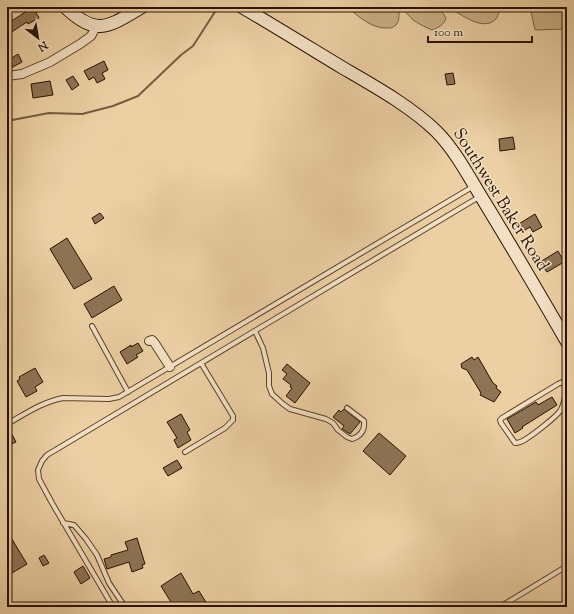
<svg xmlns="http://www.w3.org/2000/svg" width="574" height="614" font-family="'Sorts Mill Goudy',serif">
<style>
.green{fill:#cbb088;stroke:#7a6044}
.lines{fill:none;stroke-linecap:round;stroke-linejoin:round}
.stream{stroke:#765d41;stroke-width:2}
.building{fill:#8e7455;stroke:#291100}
.service-casing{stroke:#5a4129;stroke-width:6}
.minor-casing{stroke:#5a4129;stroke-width:10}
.secondary-casing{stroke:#291100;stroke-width:14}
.service{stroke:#f3e0c4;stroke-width:4}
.minor{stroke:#f3e0c4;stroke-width:8}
.secondary{stroke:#f3e0c4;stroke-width:12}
.labels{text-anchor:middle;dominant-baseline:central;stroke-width:3;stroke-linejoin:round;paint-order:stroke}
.street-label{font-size:17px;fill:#291100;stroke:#f3e0c4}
</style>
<rect width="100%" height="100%" fill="#ecd0a4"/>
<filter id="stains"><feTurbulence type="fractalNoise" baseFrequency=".005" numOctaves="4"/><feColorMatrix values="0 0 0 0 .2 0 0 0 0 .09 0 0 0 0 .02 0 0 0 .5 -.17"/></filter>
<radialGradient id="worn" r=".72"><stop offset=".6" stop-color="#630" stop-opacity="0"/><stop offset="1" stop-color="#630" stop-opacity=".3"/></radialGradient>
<path class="green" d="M347 7H429C437 12 440 7 446 18 444 25 438 28 432 30 425 27 419 24 413 20 410 17 407 13 403 10L399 13C399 17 399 22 396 25 393 28 390 28 387 28 372 29 358 16 347 7Z
M449 7H497C499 11 499 15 496 19 484 32 461 15 449 7Z
M530 7H567V29L535 30Z"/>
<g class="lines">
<path class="stream" d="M395 7H400
M7 121 49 113 82 114 113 106 138 96 181 55 193 46 218 7"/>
</g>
<path class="building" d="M33 7 39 18 28 24 27 22 7 35V24Z
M18 54 22 62 11 68 7 61Z
M104 61 108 70 102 73 105 79 97 83 94 77 89 80 84 71Z
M453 73 455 84 447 85 445 74Z
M73 76 79 85 72 90 66 80Z
M50 81 53 95 33 98 31 84Z
M513 137 515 149 500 151 499 139Z
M100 213 104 218 95 224 92 218Z
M535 214 542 227 533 232 530 227 522 232 517 225Z
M67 238 92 279 74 289 50 249Z
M558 251 564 262 547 272 540 262Z
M114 286 122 300 92 318 84 304Z
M138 343 143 351 136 355 138 357 127 364 120 352 131 345V347Z
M472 357 474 360 478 357 493 383 497 386 496 388 501 392 494 402 480 395 481 393 467 370 462 368 461 364Z
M287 364 310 383 295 403 286 396 292 388 290 387 291 385 283 379 287 374 282 370Z
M35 368 43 382 35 387 37 391 26 397 17 381 20 379 19 377Z
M552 397 557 405 522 427 523 428 515 433 507 419 536 402 538 405Z
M344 409 360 422 350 434 342 429 344 426 333 417 339 410 341 412Z
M181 414 190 430 187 432 191 440 178 448 174 440 177 438 167 422Z
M7 427H8L16 442 7 446Z
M379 433 406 456 390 475 363 451Z
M177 460 182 468 168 476 163 468Z
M7 531 27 564 7 576Z
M137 538 145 564 142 565 143 568 132 572 129 562 107 569 104 559 111 557V555L128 550 125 542Z
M44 555 49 563 43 566 39 558Z
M83 566 90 578 81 584 74 572Z
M181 573 193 594 199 591 209 607H174L161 586Z"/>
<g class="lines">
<defs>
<path id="service" d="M92 326 128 392
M255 331 263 348 269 373V386L272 394 283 404 290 409 326 419 333 423 338 430 347 437 352 439C361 436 365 430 364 421L347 408
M567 380 558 384 502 418 500 420 501 423 515 443C519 443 523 441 526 439 534 434 556 417 560 411 565 404 565 394 567 386
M7 424C25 414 42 402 63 398L109 399 119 397 474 186
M185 452 225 428 233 420V416L201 363
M63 523 74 525 86 539 97 555 109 583 125 607
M113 607 52 503 39 479 38 470 42 461 47 455 479 197
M500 607 567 566"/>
<path id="minor" d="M7 76 22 74 50 62 80 44 91 36 96 27
M149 341 152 340 154 342 170 367"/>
<path id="secondary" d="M65 7C97 37 108 27 142 7
M242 7C276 27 310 48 343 68 374 86 410 106 436 131 456 151 470 179 485 203 513 249 540 295 567 342"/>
</defs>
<use href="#service" class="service-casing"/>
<use href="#minor" class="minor-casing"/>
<use href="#secondary" class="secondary-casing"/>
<use href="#service" class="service"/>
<use href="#minor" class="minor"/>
<use href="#secondary" class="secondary"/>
</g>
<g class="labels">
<g class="street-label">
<text transform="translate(500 200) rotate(58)">Southwest Baker Road</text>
</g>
</g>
<rect width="574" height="614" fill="none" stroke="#ecd0a4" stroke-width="24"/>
<rect x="8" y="8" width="558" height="598" fill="none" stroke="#291100" stroke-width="2"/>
<rect x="12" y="12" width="550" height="590" fill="none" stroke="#291100"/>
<g transform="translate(38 38) rotate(149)" stroke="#f3e0c4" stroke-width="3" paint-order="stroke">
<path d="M0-3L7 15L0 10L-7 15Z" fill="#291100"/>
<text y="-6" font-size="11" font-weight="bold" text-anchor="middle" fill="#291100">N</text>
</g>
<path d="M428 36v6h104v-6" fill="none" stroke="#291100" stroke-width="2"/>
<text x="434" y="36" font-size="12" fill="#291100" stroke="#f3e0c4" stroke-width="3" paint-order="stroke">100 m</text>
<rect width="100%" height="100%" filter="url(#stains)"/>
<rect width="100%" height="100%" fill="url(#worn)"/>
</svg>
